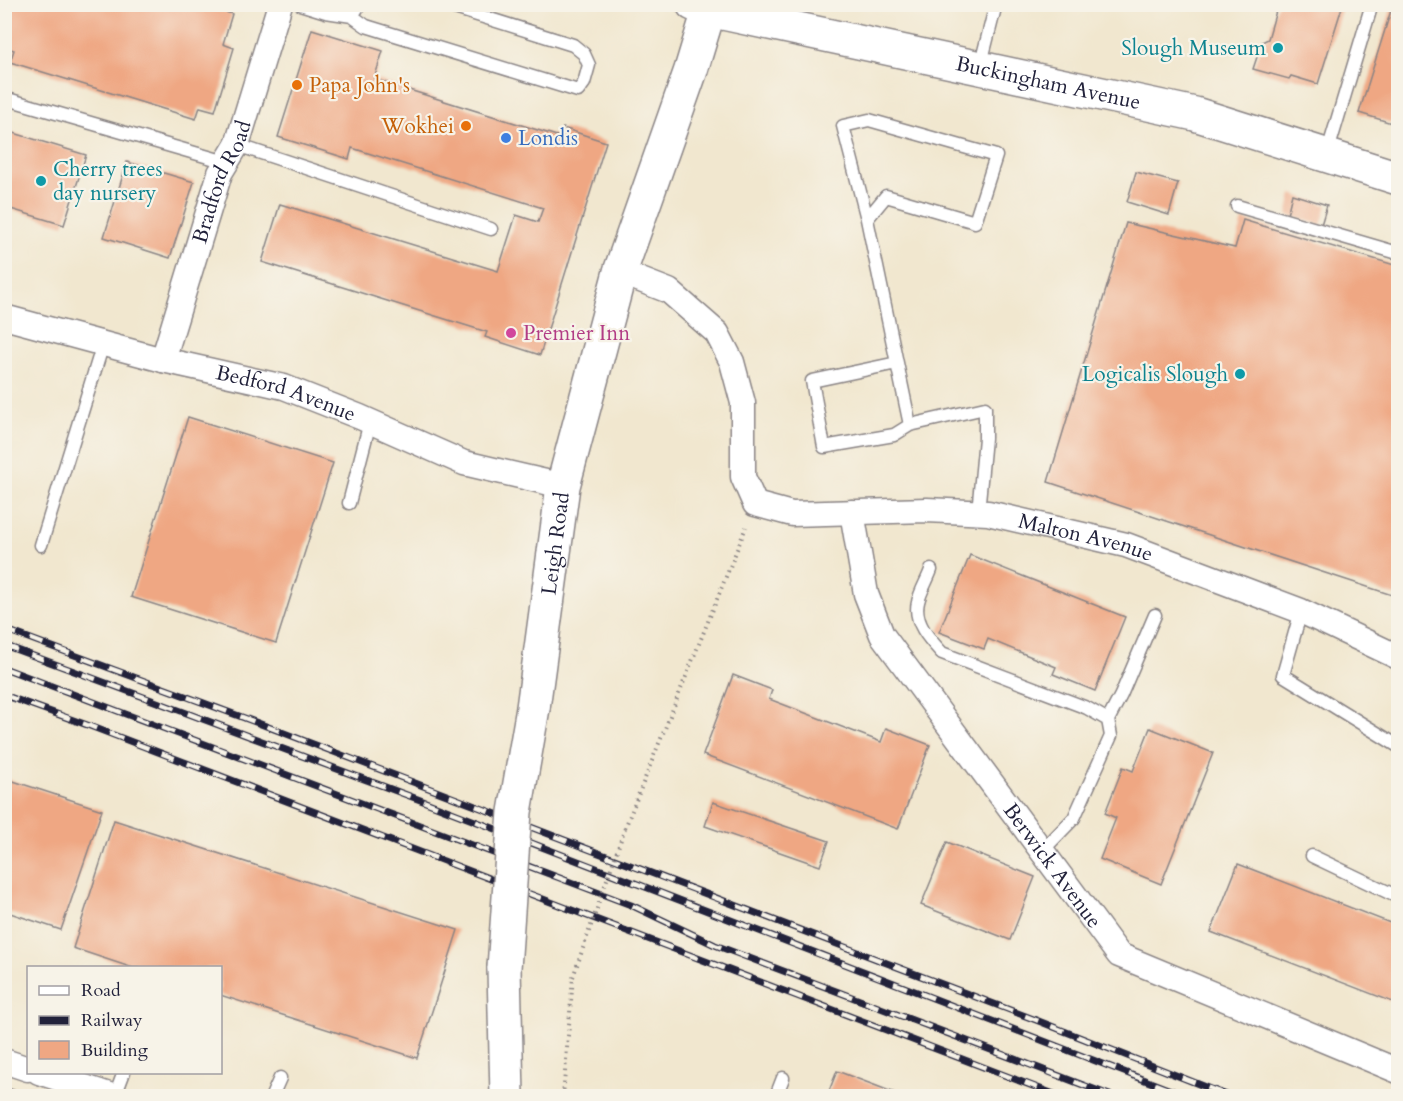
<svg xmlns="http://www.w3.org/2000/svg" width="1403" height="1101" font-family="Cardo,serif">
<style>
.building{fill:#efa783}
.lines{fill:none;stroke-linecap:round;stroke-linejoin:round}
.lane-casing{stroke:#8a8485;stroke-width:15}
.street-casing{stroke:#8a8485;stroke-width:27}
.secondary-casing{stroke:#8a8485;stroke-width:36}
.path{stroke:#8a8485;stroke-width:4;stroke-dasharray:1.5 4.5;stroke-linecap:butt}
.lane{stroke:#fff;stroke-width:12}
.street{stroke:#fff;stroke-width:24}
.secondary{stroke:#fff;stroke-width:33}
.rail-casing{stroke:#22223b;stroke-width:7}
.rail{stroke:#f7f3e8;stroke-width:4.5;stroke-dasharray:14;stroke-linecap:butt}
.secondary-bridge-casing{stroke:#8a8485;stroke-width:36;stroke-linecap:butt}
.path-bridge{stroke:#8a8485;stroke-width:4;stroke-dasharray:1.5 4.5;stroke-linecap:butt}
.secondary-bridge{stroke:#fff;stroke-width:33}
.culture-dot{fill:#0f9aa8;stroke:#f7f3e8;stroke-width:2}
.food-dot{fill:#e8710a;stroke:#f7f3e8;stroke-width:2}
.shop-dot{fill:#3f7fe0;stroke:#f7f3e8;stroke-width:2}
.hotel-dot{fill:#d1479c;stroke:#f7f3e8;stroke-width:2}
.labels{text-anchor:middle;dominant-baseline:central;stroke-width:4.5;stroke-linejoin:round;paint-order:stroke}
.culture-label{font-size:21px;fill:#0d838f;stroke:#f7f3e8;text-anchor:end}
.street-label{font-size:21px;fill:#22223b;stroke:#f7f3e8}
.food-label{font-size:21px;fill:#c56008;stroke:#f7f3e8;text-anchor:start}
.shop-label{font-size:21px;fill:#366cbe;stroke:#f7f3e8;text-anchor:start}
.hotel-label{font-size:21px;fill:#b23c85;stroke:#f7f3e8;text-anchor:start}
</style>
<rect width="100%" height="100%" fill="#f7f3e8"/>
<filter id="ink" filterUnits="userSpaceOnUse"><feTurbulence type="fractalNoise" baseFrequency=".0167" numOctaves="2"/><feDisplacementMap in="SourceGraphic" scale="12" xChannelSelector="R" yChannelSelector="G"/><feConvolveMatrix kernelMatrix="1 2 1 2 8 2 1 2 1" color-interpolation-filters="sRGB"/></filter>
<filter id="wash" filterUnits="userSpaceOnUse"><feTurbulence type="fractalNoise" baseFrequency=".008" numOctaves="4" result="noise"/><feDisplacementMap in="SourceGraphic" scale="24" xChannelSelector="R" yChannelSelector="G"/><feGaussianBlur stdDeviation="1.35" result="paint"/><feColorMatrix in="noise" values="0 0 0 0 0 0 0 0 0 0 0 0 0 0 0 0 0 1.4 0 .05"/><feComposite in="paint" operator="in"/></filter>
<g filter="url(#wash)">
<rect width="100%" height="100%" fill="#f1e7cf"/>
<g id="blocks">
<path class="building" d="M11 4H200L232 14 223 44 234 48 215 111 200 107 196 119 10 62 14 50 4 47V26Z
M1278 4H1343L1318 84 1291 76 1289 79 1253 69 1262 42 1268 39Z
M1393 4H1398V125L1359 113Z
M312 29 383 51 374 79 560 137 563 128 606 142 540 355 485 337 487 332 262 262 280 204 498 271 516 215 538 222 543 208 352 148 349 159 278 137Z
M4 130 86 155 64 225 4 207Z
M127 162 194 182 170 258 104 237Z
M1136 172 1178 183 1169 215 1127 202Z
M1292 194 1327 205 1321 225 1287 215Z
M1243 220 1398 266V597L1048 482 1126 223 1235 248Z
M188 417 333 463 276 643 131 597Z
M970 555 1125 617 1095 691 1053 674 1056 667 988 639 984 649 939 632Z
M733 675 772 690 769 699 881 742 886 728 930 745 898 829 703 755Z
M1150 728 1213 753 1161 884 1100 859 1116 818 1105 813 1123 767 1133 771Z
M4 778 102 810 61 930 4 911Z
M713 802 829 841 820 866 705 826Z
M114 820 458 930 417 1058 220 995V968H133L73 948Z
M947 842 1035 877 1010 940 921 905Z
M1238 864 1398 926V1004L1211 932Z
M837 1071 903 1096H827Z
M4 1087 33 1096H4Z"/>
</g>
</g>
<g filter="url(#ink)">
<use href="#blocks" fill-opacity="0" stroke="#8a8485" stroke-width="1.5"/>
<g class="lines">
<defs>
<path id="lane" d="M300 4 326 12 352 16
M360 4 352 16 366 26 578 91 584 83 589 65 584 54 573 45 442 4
M980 67 996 4
M4 98 226 162
M237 145 491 229
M1327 154 1372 4
M1237 206 1398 253
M867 219 886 196 975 222 996 156 869 120 843 126 867 219 897 363 910 425
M897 363 812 381 824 447 894 435 910 425 985 408V438L978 512
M349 503 370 422
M41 545 103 344
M931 570C927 581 920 592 918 602 913 622 930 640 942 653L1087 708 1108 720 1111 736 1074 818 1043 850
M1301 611 1283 675 1398 746
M1108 720 1121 695 1155 615
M1312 856 1398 897
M115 1096 124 1072
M272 1096 280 1078
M776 1096 783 1078"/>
<g id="street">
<path id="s1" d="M620 272 669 291 717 333 732 362 743 403V477L755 504 792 514 927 510 988 513 1126 545 1301 611 1398 657"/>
<path id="s2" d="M4 317 163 360 284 387 360 417 464 463 563 486"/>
<path id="s3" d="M163 360 220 173 237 145 280 4"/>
<path id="s4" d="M852 512 866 594 882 635 1119 955 1398 1071"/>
<path d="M4 1061 28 1069"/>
<path d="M39 1072 112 1096"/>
</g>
<g id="secondary">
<path id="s5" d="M693 4 709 10 1195 114 1398 178"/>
<path id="s6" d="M533 708 563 486 620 272 691 70 711 4"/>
<path d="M504 968 507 1096"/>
</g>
</defs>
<use href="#lane" class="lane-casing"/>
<use href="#street" class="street-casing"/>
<use href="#secondary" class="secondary-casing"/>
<path class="path" d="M625 828 746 527
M563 1096 573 977"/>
<use href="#lane" class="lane"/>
<use href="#street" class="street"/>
<use href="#secondary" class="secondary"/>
<defs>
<path id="rail" d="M4 629 258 723 1036 1020 1229 1096
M4 645 423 801 1186 1096
M4 668 631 905 715 945 1112 1096
M4 695 90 726 1059 1096"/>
</defs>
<use href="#rail" class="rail-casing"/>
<use href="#rail" class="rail"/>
<defs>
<path id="secondary-bridge" d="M504 968 515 812 533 708"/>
</defs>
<use href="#secondary-bridge" class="secondary-bridge-casing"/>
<path class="path-bridge" d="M573 977 625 828"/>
<use href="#secondary-bridge" class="secondary-bridge"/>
</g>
</g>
<g class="culture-dot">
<circle cx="1278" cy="48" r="6"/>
<circle cx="41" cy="181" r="6"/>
<circle cx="1240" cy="374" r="6"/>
</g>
<g class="food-dot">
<circle cx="297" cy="85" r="6"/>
<circle cx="466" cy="126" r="6"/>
</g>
<circle class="shop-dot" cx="506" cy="138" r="6"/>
<circle class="hotel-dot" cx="511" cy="333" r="6"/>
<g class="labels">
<g class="culture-label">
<text x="1266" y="48">Slough Museum</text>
<text x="53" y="169" text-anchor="start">Cherry trees<tspan x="53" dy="24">day nursery</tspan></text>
<text x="1228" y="374">Logicalis Slough</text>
</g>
<g class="street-label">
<text stroke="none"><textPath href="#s5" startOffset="364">Buckingham Avenue</textPath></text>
<text stroke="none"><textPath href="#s3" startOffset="188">Bradford Road</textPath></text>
<text stroke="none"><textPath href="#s2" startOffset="292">Bedford Avenue</textPath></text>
<text stroke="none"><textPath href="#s1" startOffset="630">Malton Avenue</textPath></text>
<text stroke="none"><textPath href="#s6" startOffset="166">Leigh Road</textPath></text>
<text stroke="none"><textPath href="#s4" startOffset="414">Berwick Avenue</textPath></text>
</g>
<g class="food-label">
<text x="309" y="85">Papa John's</text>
<text x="454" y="126" text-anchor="end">Wokhei</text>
</g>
<g class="shop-label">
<text x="518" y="138">Londis</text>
</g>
<g class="hotel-label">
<text x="523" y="333">Premier Inn</text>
</g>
</g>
<rect width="1403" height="1101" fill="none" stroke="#f7f3e8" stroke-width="24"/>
<rect x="27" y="966" width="195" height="108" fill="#f7f3e8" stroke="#a29fa3" stroke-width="1.5"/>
<rect x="39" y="986" width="30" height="9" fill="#ffffff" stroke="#a29fa3" stroke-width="1.5"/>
<text x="81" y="996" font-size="18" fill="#22223b">Road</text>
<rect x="39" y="1016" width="30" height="9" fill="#22223b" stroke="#a29fa3" stroke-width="1.5"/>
<text x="81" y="1026" font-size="18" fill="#22223b">Railway</text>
<rect x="39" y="1041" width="30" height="18" fill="#efa783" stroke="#a29fa3" stroke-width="1.5"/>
<text x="81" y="1056" font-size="18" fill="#22223b">Building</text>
</svg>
